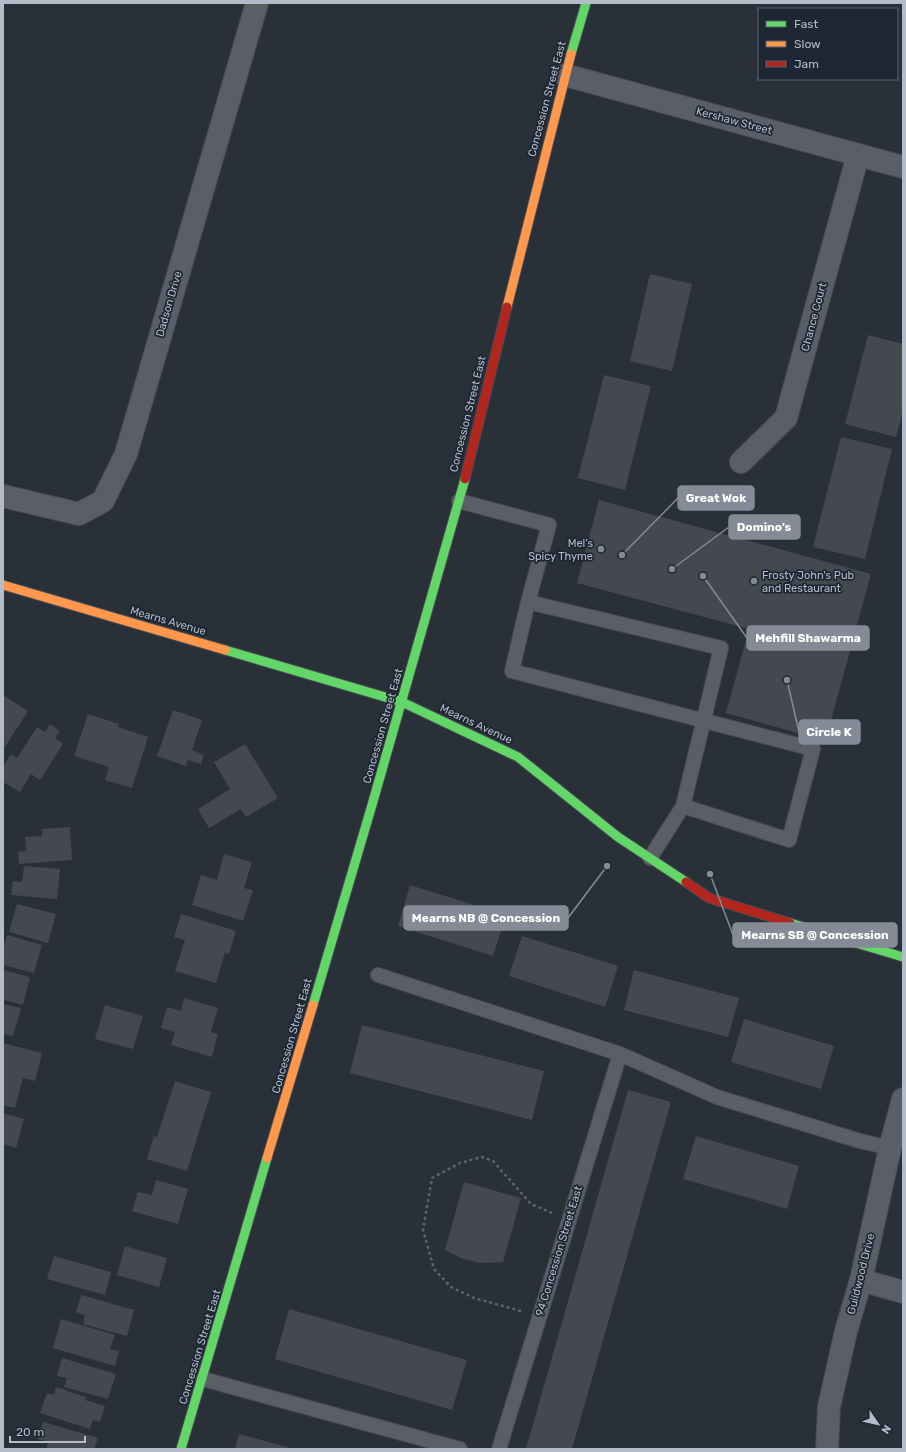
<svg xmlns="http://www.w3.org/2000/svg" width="906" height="1452" font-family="Rubik,sans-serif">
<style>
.building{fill:#444950}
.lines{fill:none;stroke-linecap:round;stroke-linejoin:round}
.lane-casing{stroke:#484c53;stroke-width:16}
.street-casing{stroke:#484c53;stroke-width:24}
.fast-casing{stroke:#484c53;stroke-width:11}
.slow-casing{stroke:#484c53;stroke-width:11}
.jam-casing{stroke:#484c53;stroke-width:11}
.path{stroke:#5d636a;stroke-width:2.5;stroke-dasharray:3 3;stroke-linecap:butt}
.lane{stroke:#5a5e66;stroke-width:14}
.street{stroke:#5a5e66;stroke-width:22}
.fast{stroke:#63d668;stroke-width:9}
.slow{stroke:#ff974d;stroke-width:9}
.jam{stroke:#b3261e;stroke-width:9}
.poi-dot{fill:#848b96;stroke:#1d2633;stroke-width:1.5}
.labels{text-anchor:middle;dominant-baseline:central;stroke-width:3.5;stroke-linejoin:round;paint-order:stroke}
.street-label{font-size:11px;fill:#b4bcc9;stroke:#1d2633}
.poi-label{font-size:11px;fill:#b4bcc9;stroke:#1d2633;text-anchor:end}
.leader{fill:none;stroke:#848b96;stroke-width:1.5}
.callout-dot{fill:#848b96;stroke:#1d2633;stroke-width:1.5}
.callout{fill:#848b96;stroke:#848b96;stroke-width:1.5}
.callout-label{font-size:12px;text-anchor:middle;font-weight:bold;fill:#fff}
</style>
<rect width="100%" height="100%" fill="#2a3038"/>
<path class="building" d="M650 274 692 284 672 371 630 361Z
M868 335 903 344V411L896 437 845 424Z
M604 375 651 386 625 490 578 478Z
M841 437 892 449 865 559 813 547Z
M599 500 871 574 829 728 812 737 726 713 749 629 577 583Z
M3 695 28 711 3 750Z
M173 710 202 720 192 750 204 755 201 764 188 760 186 766 157 756Z
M88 714 119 724 118 727 148 737 132 788 105 780 109 767 74 756Z
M50 724 60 731 55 738 63 744 40 780 31 774 20 792 3 782V767L11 754 17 758 37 727 45 732Z
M245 744 278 798 246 817 241 809 209 828 198 809 230 789 214 762Z
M70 827 72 860 19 864 18 852 26 851 25 837 42 836V829Z
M224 854 252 862 244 888 253 890 243 921 192 905 201 875 217 880Z
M24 866 60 869 57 899 11 895 13 881 22 882Z
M410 885 506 915 493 956 398 926Z
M17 904 56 914 48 943 9 932Z
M181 914 236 931 229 954 225 953 216 983 175 971 185 940 174 937Z
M7 935 42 945 34 973 3 965V948Z
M522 936 618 966 605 1007 509 976Z
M3 970 30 977 23 1005 3 1000Z
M634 970 739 998 728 1037 624 1010Z
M184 998 218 1008 211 1032 218 1034 212 1057 171 1045 175 1032 161 1028 167 1007 181 1011Z
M3 1004 21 1008 13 1036 3 1034Z
M105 1005 143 1016 133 1049 95 1039Z
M744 1019 834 1046 821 1089 731 1062Z
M362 1025 544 1071 532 1120 350 1073Z
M3 1043 42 1053 35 1081 23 1078 15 1108 3 1105Z
M175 1081 211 1092 187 1171 147 1159 154 1136 157 1137Z
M628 1090 671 1102 572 1449H526Z
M3 1113 24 1119 16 1148 4 1144 3 1147Z
M696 1136 799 1166 787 1209 683 1179Z
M156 1180 188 1189 178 1224 132 1211 138 1192 152 1195Z
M464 1182 521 1198 503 1262 481 1263 463 1259 445 1250Z
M125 1246 167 1258 159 1287 117 1275Z
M54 1256 111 1272 105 1295 47 1279Z
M81 1295 134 1310 127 1336 83 1324 85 1315 76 1312Z
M289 1309 467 1360 452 1410 275 1359Z
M61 1319 115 1335 110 1349 119 1351 115 1366 53 1348Z
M62 1358 116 1374 108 1399 64 1387 67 1378 57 1376Z
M56 1387 86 1397 85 1400 105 1406 100 1422 93 1420 90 1429 40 1413 47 1393 54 1395Z
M43 1422 98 1438 94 1449H46L48 1442 38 1439Z
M239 1434 294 1449H235Z"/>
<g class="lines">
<defs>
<path id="lane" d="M459 501 549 525 528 602 721 648 683 806 789 840 813 749 512 671 528 602
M650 858 683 806
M378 975 620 1054 717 1097 860 1141 890 1148
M203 1379 460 1449
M499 1449 620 1054"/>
<path id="street" d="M565 75 903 167
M741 462 786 418 858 155
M3 496 79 514 103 501 126 454 257 3
M861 1280 903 1292
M827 1449 829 1407 846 1331 861 1280 890 1148 903 1099"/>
<path id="fast" d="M571 54 586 3
M225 650 402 702 518 757 618 837 686 882
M790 923 903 957
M313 1005 372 805 465 479
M181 1449 267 1158"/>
<path id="slow" d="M507 307 571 54
M3 585 225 650
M267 1158 313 1005"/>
<path id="jam" d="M465 479 507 307
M686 882 709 898 790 923"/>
</defs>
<use href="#lane" class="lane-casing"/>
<use href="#street" class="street-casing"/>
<use href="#fast" class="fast-casing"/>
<use href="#slow" class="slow-casing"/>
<use href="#jam" class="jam-casing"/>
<path class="path" d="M521 1311 474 1298 451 1287 434 1269 423 1230 432 1178 460 1163 482 1157 493 1161 531 1204 552 1213"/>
<use href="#lane" class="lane"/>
<use href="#street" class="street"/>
<use href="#fast" class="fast"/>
<use href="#slow" class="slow"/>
<use href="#jam" class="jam"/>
</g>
<g class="poi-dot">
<circle cx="601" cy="549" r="4"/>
<circle cx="754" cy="581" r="4"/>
</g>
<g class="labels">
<g class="street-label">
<text transform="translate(547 99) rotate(-75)">Concession Street East</text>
<text transform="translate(734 121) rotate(15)">Kershaw Street</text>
<text transform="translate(169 304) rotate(-74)">Dadson Drive</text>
<text transform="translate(814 317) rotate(-75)">Chance Court</text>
<text transform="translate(468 414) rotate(-76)">Concession Street East</text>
<text transform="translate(168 621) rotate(16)">Mearns Avenue</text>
<text transform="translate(476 724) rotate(25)">Mearns Avenue</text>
<text transform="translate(383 726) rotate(-74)">Concession Street East</text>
<text transform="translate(292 1036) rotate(-74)">Concession Street East</text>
<text transform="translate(559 1251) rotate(-73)">94 Concession Street East</text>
<text transform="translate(861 1274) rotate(-76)">Guildwood Drive</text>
<text transform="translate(200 1347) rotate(-73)">Concession Street East</text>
</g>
<g class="poi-label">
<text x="593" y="543">Mel’s<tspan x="593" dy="13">Spicy Thyme</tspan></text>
<text x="762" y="575" text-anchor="start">Frosty John's Pub<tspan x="762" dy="13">and Restaurant</tspan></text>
</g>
</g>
<path class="leader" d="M622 555L678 498M672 569L729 527M703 576L747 638M787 680L799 732M607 866L568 918M710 874L733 935"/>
<g class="callout-dot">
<circle cx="622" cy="555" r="4"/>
<circle cx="672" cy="569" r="4"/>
<circle cx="703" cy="576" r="4"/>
<circle cx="787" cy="680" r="4"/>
<circle cx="607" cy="866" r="4"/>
<circle cx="710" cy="874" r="4"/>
</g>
<g class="callout">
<rect x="678" y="486" width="76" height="24" rx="4"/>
<rect x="729" y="515" width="71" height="24" rx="4"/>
<rect x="747" y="626" width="122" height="24" rx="4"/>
<rect x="799" y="720" width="61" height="24" rx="4"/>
<rect x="404" y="906" width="164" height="24" rx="4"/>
<rect x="733" y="923" width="164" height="24" rx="4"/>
</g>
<g class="callout-label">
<text x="716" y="502">Great Wok</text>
<text x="764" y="531">Domino's</text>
<text x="808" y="642">Mehfill Shawarma</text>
<text x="829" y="736">Circle K</text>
<text x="486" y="922">Mearns NB @ Concession</text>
<text x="815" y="939">Mearns SB @ Concession</text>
</g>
<rect width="906" height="1452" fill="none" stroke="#b4bcc9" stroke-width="8"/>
<rect x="758" y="8" width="140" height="72" fill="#1d2633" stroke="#59626f"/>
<rect x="766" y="21" width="20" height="6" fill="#63d668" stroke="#59626f"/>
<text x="794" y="28" font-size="12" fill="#b4bcc9">Fast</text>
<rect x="766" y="41" width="20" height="6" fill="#ff974d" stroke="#59626f"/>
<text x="794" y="48" font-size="12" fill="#b4bcc9">Slow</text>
<rect x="766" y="61" width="20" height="6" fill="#b3261e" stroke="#59626f"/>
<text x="794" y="68" font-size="12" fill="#b4bcc9">Jam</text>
<g transform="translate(878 1424) rotate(124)" stroke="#1d2633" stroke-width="3" paint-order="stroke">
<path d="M0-3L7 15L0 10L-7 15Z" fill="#b4bcc9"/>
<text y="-6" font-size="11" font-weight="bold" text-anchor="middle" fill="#b4bcc9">N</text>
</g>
<path d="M10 1436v6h75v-6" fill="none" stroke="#b4bcc9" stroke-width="2"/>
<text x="16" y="1436" font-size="12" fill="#b4bcc9" stroke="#1d2633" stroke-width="3" paint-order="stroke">20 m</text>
</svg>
